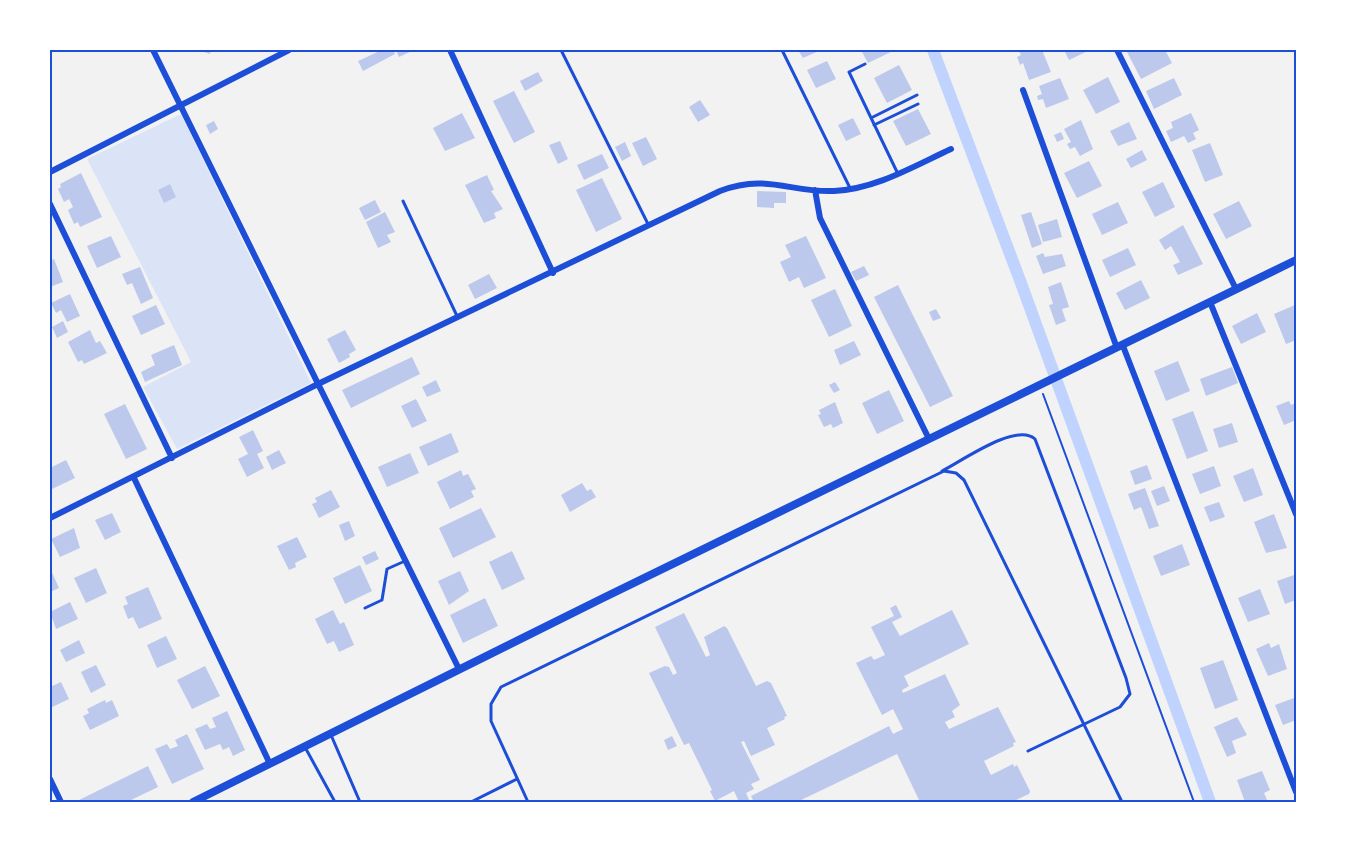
<svg xmlns="http://www.w3.org/2000/svg" width="1346" height="852" font-family="'DejaVu Sans',sans-serif">
<style>
.green{fill:#dbe4f7}
.lines{fill:none;stroke-linecap:round;stroke-linejoin:round}
.canal{stroke:#bfd3fe;stroke-width:12}
.building{fill:#bdc9ec}
.path{stroke:#1d4ed8;stroke-width:2}
.service{stroke:#1d4ed8;stroke-width:3}
.minor{stroke:#1d4ed8;stroke-width:6}
.tertiary{stroke:#1d4ed8;stroke-width:8}
.neatline{fill:none;stroke:#1d4ed8;stroke-width:2}
</style>
<rect width="100%" height="100%" fill="#f2f2f2"/>
<path class="green" d="M181 114 311 383 177 449 143 387 191 362 87 159Z"/>
<g class="lines">
<path class="canal" d="M933 50 1021 283 1210 802"/>
</g>
<path class="building" d="M197 50H211L210 54Z
M382 50H393L395 54 363 71 358 61Z
M396 50H414L399 57Z
M798 50H821L803 58Z
M861 50H895L868 63Z
M1018 50H1042L1051 72 1029 80 1023 63 1020 65 1017 57 1021 55Z
M1064 50H1090L1069 60Z
M1126 50H1165L1172 63 1141 79Z
M827 61 836 79 816 88 807 70Z
M899 65 912 90 887 103 874 78Z
M538 72 543 81 525 91 520 81Z
M1108 77 1120 102 1096 114 1083 90Z
M1060 78 1069 99 1046 108 1043 99 1038 100 1037 96 1042 94 1039 86Z
M1174 78 1182 95 1154 109 1146 91Z
M514 91 535 132 514 143 493 101Z
M700 100 710 115 698 122 689 107Z
M918 109 931 134 906 146 893 121Z
M462 113 475 138 445 151 433 128Z
M1191 113 1199 130 1193 133 1196 139 1188 143 1184 136 1171 142 1166 131 1173 128 1171 122Z
M853 118 861 134 846 141 838 125Z
M1081 120 1093 149 1080 156 1075 147 1070 149 1067 144 1071 142 1064 129Z
M214 121 218 129 210 134 206 125Z
M1129 122 1137 139 1118 146 1110 131Z
M1061 132 1064 139 1057 142 1054 135Z
M646 137 657 159 643 166 632 143Z
M560 141 568 159 558 164 549 145Z
M625 142 631 156 622 161 615 147Z
M1210 143 1223 175 1205 182 1192 150Z
M1142 150 1147 160 1131 168 1126 159Z
M602 154 609 168 584 180 577 165Z
M1089 161 1102 186 1077 198 1064 173Z
M81 173 102 217 80 227 78 222 74 224 68 210 73 207 69 199 64 202 58 189 61 187 60 184Z
M487 175 494 190 491 191 503 209 494 213 496 218 484 223 465 185Z
M602 178 622 219 596 232 576 190Z
M1163 182 1175 207 1155 217 1142 192Z
M170 184 176 197 164 203 158 190Z
M757 191 786 192V203H774V208L757 207Z
M375 200 381 212 365 220 359 208Z
M1239 201 1252 226 1226 239 1213 214Z
M1118 202 1128 223 1102 235 1092 214Z
M385 212 395 232 387 235 391 242 378 248 366 222Z
M1031 212 1042 244 1032 248 1021 215Z
M1057 219 1062 237 1043 242 1038 225Z
M1183 225 1203 264 1178 275 1173 265 1180 262 1171 246 1165 250 1159 240Z
M111 236 121 257 97 268 87 246Z
M806 236 826 278 804 288 799 277 789 282 780 262 791 257 785 245Z
M1128 248 1136 265 1110 277 1102 260Z
M1043 253 1045 257 1062 254 1066 266 1043 274 1036 256Z
M54 259 63 282 50 287V261Z
M864 266 869 275 856 281 851 272Z
M140 267 153 298 141 304 132 283 127 285 122 274Z
M489 274 497 288 475 299 468 285Z
M1141 280 1150 298 1125 310 1116 293Z
M1061 282 1069 307 1062 309 1066 321 1056 325 1049 305 1053 304 1048 287Z
M898 285 953 396 930 407 874 297Z
M835 289 852 326 829 337 811 300Z
M70 294 80 316 67 322 61 310 56 313 51 303Z
M156 305 165 324 141 335 132 316Z
M1295 305 1296 340 1286 344 1274 314Z
M936 309 941 318 933 321 929 312Z
M1257 313 1266 332 1241 344 1232 326Z
M63 321 68 332 57 338 52 327Z
M90 330 96 343 100 341 107 353 84 364 82 360 78 362 68 342Z
M345 330 356 350 349 354 350 357 339 363 327 339Z
M854 341 861 355 840 365 834 350Z
M174 345 182 365 145 382 141 372 155 365 151 355Z
M412 357 420 374 351 408 342 390Z
M1178 361 1190 391 1166 401 1154 371Z
M1232 367 1238 383 1206 396 1200 379Z
M436 380 441 391 427 397 422 387Z
M835 382 840 390 834 393 829 385Z
M889 390 904 421 877 434 862 403Z
M416 399 427 421 412 428 401 406Z
M1289 401 1291 405 1296 403V420L1284 425 1276 406Z
M835 402 843 423 833 428 831 424 824 427 818 415 821 414 819 410Z
M125 404 147 449 126 459 104 414Z
M1193 411 1208 451 1187 459 1172 419Z
M1232 423 1238 442 1219 448 1213 429Z
M253 430 263 451 257 454 264 468 247 477 238 459 248 454 239 437Z
M451 433 459 452 428 466 419 447Z
M279 450 286 463 272 470 266 457Z
M410 453 419 473 387 487 378 467Z
M66 460 75 478 50 490V468Z
M1147 465 1152 479 1135 485 1130 471Z
M1214 466 1221 486 1200 494 1192 474Z
M1253 468 1263 495 1244 502 1233 476Z
M461 470 463 476 468 474 476 489 471 491 474 497 450 509 437 482Z
M582 483 587 491 591 489 596 497 570 512 561 495Z
M1164 486 1170 501 1157 506 1151 491Z
M1145 488 1159 526 1149 529 1141 507 1134 510 1128 494Z
M331 490 340 507 319 518 312 504 317 502 315 498Z
M1219 502 1225 517 1210 522 1204 507Z
M481 508 496 537 453 558 439 528Z
M112 513 121 532 105 540 95 520Z
M1274 514 1287 548 1266 553 1254 522Z
M349 521 355 536 345 541 339 525Z
M74 528 80 548 60 557 51 539Z
M297 537 307 557 295 563 296 567 289 570 277 546Z
M1182 544 1190 565 1161 576 1153 556Z
M375 551 379 559 366 565 362 557Z
M512 551 525 579 502 590 489 562Z
M360 565 372 591 345 604 333 578Z
M50 568 59 588 50 592Z
M96 568 107 593 86 603 74 578Z
M460 571 469 591 449 605 438 581Z
M1294 575 1296 600 1285 604 1277 581Z
M148 587 162 619 139 629 133 617 128 619 123 606 128 604 125 597Z
M1260 589 1270 614 1248 622 1238 598Z
M485 598 498 626 463 643 450 615Z
M70 602 78 619 56 629 50 612Z
M896 605 902 617 892 622 900 636 952 610 969 644 904 676 909 686 902 690 903 693 945 674 960 705 952 711 955 717 945 722 949 729 998 707 1016 742 1013 743 1014 746 984 761 991 775 1013 764 1014 767 1017 765 1030 791 1029 794 1012 802H920L897 754 797 802H754L751 796 889 726 893 734 903 729 893 709 882 715 856 663 871 656 874 660 885 655 871 627 894 616 890 608Z
M333 610 340 624 344 622 354 645 339 652 334 641 327 644 315 619Z
M684 613 706 657 710 655 704 637 724 626 727 628 756 686 767 681 771 683 787 716 784 717 785 719 767 728 775 745 751 756 744 741 741 742 760 780 751 784 754 789 746 793 750 802H739L734 791 715 801 710 791 712 790 689 743 684 745 649 673 665 666 669 667 673 675 677 673 655 627Z
M166 636 177 659 157 668 147 645Z
M79 640 85 653 66 662 60 650Z
M1269 643 1271 648 1279 644 1287 669 1268 676 1256 649Z
M1223 660 1238 700 1215 709 1200 668Z
M96 665 106 685 91 693 81 672Z
M205 666 220 696 192 709 177 680Z
M61 682 69 699 50 708V687Z
M1294 698 1296 720 1283 725 1275 705Z
M105 700 106 703 112 700 119 716 90 730 83 716 89 713 87 709Z
M227 711 245 750 233 756 229 747 223 750 220 744 205 750 195 729 207 724 210 729 216 727 212 718Z
M1237 717 1247 735 1232 741 1236 753 1227 757 1214 727Z
M187 734 204 769 172 784 155 749 167 744 170 749 178 746 175 740Z
M672 736 677 746 668 750 664 740Z
M148 766 158 787 127 802H75Z
M1262 771 1270 790 1264 793 1268 802H1245L1237 780Z"/>
<g class="lines">
<path class="path" d="M1043 394 1194 802"/>
<path class="service" d="M561 50 648 224
M782 50 850 188
M865 64 849 72 898 174
M871 118 917 95
M874 125 918 104
M403 201 457 316
M942 471C962 461 1016 422 1035 439L1126 678 1130 694 1120 707 1028 751
M365 608 382 600 387 569 405 561
M331 735 360 802
M306 749 335 802
M471 802 517 779
M528 802 491 721V704L501 687 944 471 956 473 964 480 1122 802"/>
<path class="minor" d="M153 50 459 669
M450 50 553 273
M1117 50 1236 289
M1023 90 1117 348
M50 172 289 50
M815 190 820 218 929 439
M50 204 172 458
M1210 302 1296 514
M1123 346 1296 792
M134 478 270 764
M50 518 318 384 720 191C766 173 791 193 834 191 876 189 914 166 951 149
M50 779 61 802"/>
<path class="tertiary" d="M193 802 603 598 1296 260"/>
</g>
<rect width="1346" height="852" fill="none" stroke="#ffffff" stroke-width="102"/>
<rect x="51" y="51" width="1244" height="750" class="neatline"/>
</svg>
